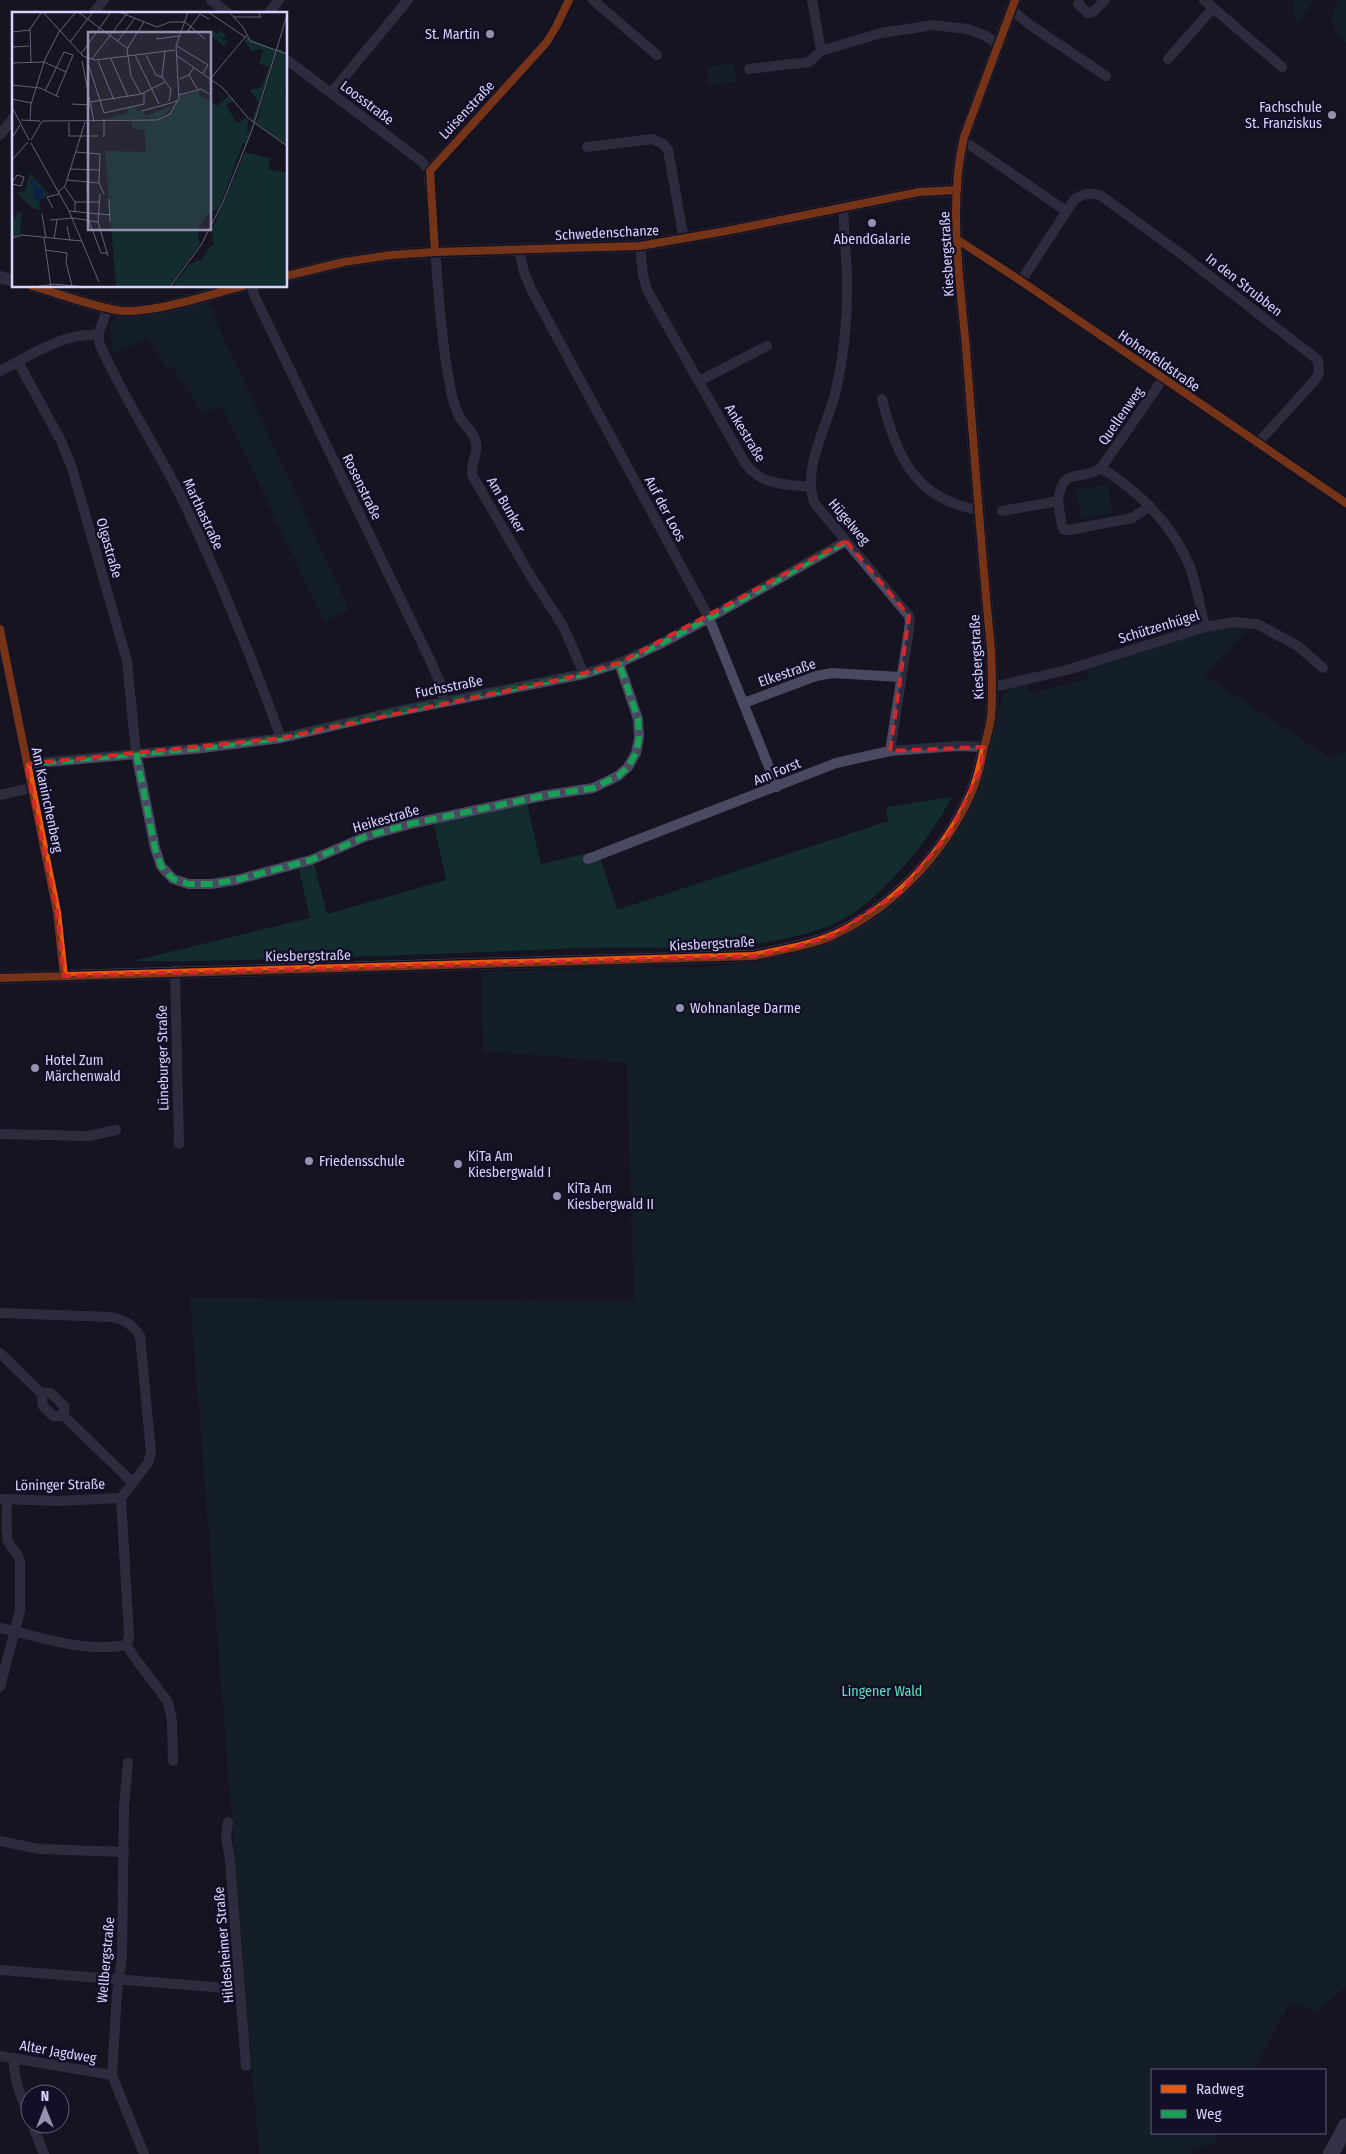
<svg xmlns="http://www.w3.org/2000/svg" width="1346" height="2154" font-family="'Fira Sans Condensed',sans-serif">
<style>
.green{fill:#132c2d}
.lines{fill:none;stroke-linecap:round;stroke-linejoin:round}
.minor{stroke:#4a4962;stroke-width:10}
.tertiary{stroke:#4a4962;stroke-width:12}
.primary{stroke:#5e5373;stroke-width:16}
.quiet{stroke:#1a9f57;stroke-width:6;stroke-dasharray:12 6;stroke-linecap:butt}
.cycleway-casing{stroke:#130f26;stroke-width:11}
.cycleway{stroke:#e8590c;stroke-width:8}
.marked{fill:none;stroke:#d62828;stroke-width:4;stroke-dasharray:10 6;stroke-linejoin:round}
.poi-dot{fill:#9591b1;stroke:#130f26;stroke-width:2}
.labels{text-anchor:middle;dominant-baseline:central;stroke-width:5;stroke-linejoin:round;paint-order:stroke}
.poi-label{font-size:14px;fill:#d9d4ff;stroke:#130f26;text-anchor:start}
.street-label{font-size:14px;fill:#d9d4ff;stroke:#130f26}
.park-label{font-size:14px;fill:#5fe0c0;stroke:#130f26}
.inset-road{fill:none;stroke:#64617a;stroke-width:1}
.view{fill:#9591b1;fill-opacity:0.15;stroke:#9591b1;stroke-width:2.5}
.inset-edge{fill:none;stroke:#d9d4ff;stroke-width:2.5}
</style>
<rect width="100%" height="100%" fill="#161421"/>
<path class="green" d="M1294 0H1313L1299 23 1294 19Z
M1339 0H1346V43C1330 30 1329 18 1339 0Z
M734 63 736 82 709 85 707 67Z
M205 297 349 610 324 621 222 406 202 413 173 367 167 370 148 338 113 354 110 324 116 316Z
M1108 484 1113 513 1081 519 1076 490Z
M1232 623 1249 627 1205 676 1329 757 1346 751V1987L1316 2012 1291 2001 1253 2070H1152V2133H1219L1214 2143 1192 2148 1193 2154H259L190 1298 634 1301 627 1063 483 1051 481 972 618 967H703L756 963 799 954 836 940 873 918 955 830 990 747 1003 695 1016 685 1027 682 1029 693 1088 679 1086 669Z
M952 797C929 841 876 908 829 926 751 956 665 945 584 948 485 952 386 956 288 959 236 960 185 962 133 961L310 918 299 869 314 864 327 914 446 880 434 824 527 804 541 864 598 851 617 910 888 821 886 807Z"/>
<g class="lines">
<path class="minor" d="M211 0 229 14
M569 0 556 27 546 43 433 166 429 177C436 241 437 306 447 369 450 384 451 400 458 414 462 423 471 429 475 439 480 453 470 462 472 475L530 575 563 626 584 674
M593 0 657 55
M812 0 821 51
M1079 0 1078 4 1088 13 1093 12 1105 0
M1204 0 1282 67
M1012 10 1030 25 1106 76
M93 14 104 0
M268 14 279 0
M286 59 421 161 430 171
M1168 59 1213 8
M749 69 809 62 821 51 881 33 934 25 967 29 986 36 998 44
M331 93 408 0
M0 135 14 117
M970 145 1066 211
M587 147 652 139 663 144 668 150 684 239
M843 207C844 230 846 253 847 276 848 314 844 357 835 394 827 426 801 471 815 504L909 616 910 623 890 751
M958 240 1021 281 1346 503
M640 246 643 275 647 290 745 463C762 486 784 484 811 487
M519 249 524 272 531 289 709 618 777 787
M1021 281 1074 200C1082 194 1089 192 1100 195L1184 256 1318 360 1319 373 1315 380 1257 444
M252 286 254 295 430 660 442 687 443 702
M108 307 98 335 100 345C124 399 158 449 184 503 220 579 252 658 281 738
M18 362 61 441 72 468 127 661 136 753 155 848 161 866 173 879 189 884H211L236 880 311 860 367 836 410 824 547 795 593 788 618 776 628 767 636 753 639 738 638 719 619 663
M0 371C30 356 64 332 98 335
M699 381 767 346
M882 399C896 456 915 499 978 510
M1101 468C1139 491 1173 525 1190 567 1197 586 1200 607 1205 627
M1058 501 1062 526 1064 530H1069L1132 518 1150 506
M1002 511 1058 501C1063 464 1080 483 1101 468L1163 379
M0 629 57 912 64 976
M993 687 1067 670 1205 627 1234 622 1257 624 1298 646 1323 668
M744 703 816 676 832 673 900 677
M26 764 202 748 281 738 389 713 584 674 619 663 658 645 709 618 846 541
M0 795 31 788
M588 859 836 763 890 751 957 746 984 747
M175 971 179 1144
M0 1134 89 1136 116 1130
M0 1313 112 1317C125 1320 133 1325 140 1336L151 1453 148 1463 121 1498 129 1635 127 1645
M0 1353 41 1393 43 1406 53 1416H64
M41 1393H51L64 1406V1416L132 1482
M2 1499 58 1501 121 1498
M0 1628C41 1637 84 1653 127 1645L132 1654 168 1702 172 1721 173 1761
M0 1687 20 1611V1562C19 1553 11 1549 8 1541 5 1528 7 1512 7 1499
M128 1763 124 1806 122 1957 117 1993 112 2075 144 2154
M228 1822 226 1837 230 1860 246 2066
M0 1841 39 1849 124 1852
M0 1970 239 1989
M0 2056 112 2075
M14 2058C13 2080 22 2098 30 2118
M32 2124 44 2154"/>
<path class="tertiary" d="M286 276 344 262 391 255 435 252 640 246 726 231 919 192 957 190
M0 277 14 281
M32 286C60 294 88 305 116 310 146 316 212 294 243 286
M0 978 754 956C780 950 809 946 834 935 894 907 944 854 971 794 978 779 981 763 984 747 987 737 990 727 991 717 993 695 992 672 991 649 981 549 974 448 966 348 960 280 948 204 964 137L1015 0"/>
<path class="primary" d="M1331 2154 1346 2126"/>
<path class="quiet" d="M136 753 155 848 161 866 173 879 189 884H211L236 880 311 860 367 836 410 824 547 795 593 788 618 776 628 767 636 753 639 738 638 719 619 663
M26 764 202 748 281 738 389 713 584 674 619 663 658 645 709 618 846 541"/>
<defs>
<path id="cycleway" d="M958 240 1021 281 1346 503
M435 252 430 171 546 43 556 27 569 0
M286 276 344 262 391 255 435 252 640 246 726 231 919 192 957 190
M32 286C60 294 88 305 116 310 146 316 212 294 243 286
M0 629 57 912 64 976
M0 978 754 956C780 950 809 946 834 935 894 907 944 854 971 794 978 779 981 763 984 747 987 737 990 727 991 717 993 695 992 672 991 649 981 549 974 448 966 348 960 280 948 204 964 137L1015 0"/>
</defs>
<use href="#cycleway" class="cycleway-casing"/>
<use href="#cycleway" class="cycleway"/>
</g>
<path d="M0 0H1346V2154H0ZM846 541 909 616 890 751 984 747 980 770 951 831 900 892 833 935 796 947 754 956 64 976 57 912 26 764 281 738 567 678 619 663Z" fill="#161421" fill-opacity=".55" fill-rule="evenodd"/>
<path class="marked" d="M846 541 909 616 890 751 984 747 980 770 951 831 900 892 833 935 796 947 754 956 64 976 57 912 26 764 281 738 567 678 619 663Z"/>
<g class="poi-dot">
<circle cx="490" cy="34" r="5"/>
<circle cx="1332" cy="115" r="5"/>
<circle cx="872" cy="223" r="5"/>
<circle cx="680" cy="1008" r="5"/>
<circle cx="35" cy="1068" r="5"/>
<circle cx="309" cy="1161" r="5"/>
<circle cx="458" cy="1164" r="5"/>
<circle cx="557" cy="1196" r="5"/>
</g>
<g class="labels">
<g class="poi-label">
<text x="480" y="34" text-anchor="end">St. Martin</text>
<text x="1322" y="107" text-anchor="end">Fachschule<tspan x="1322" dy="16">St. Franziskus</tspan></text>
<text x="872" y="239" text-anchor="middle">AbendGalarie</text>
<text x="690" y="1008">Wohnanlage Darme</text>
<text x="45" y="1060">Hotel Zum<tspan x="45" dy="16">Märchenwald</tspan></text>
<text x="468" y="1156">KiTa Am<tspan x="468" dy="16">Kiesbergwald I</tspan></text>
<text x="319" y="1161">Friedensschule</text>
<text x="567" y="1188">KiTa Am<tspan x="567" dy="16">Kiesbergwald II</tspan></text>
</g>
<g class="street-label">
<text transform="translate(367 103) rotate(37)">Loosstraße</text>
<text transform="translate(467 110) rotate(-47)">Luisenstraße</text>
<text transform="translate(607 233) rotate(-3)">Schwedenschanze</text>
<text transform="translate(947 254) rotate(-93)">Kiesbergstraße</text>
<text transform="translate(1244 285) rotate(38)">In den Strubben</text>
<text transform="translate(1159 361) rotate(35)">Hohenfeldstraße</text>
<text transform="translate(1121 416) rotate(-55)">Quellenweg</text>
<text transform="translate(745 433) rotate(59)">Ankestraße</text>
<text transform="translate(362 487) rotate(64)">Rosenstraße</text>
<text transform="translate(506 505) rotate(60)">Am Bunker</text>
<text transform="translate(665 509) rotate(62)">Auf der Loos</text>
<text transform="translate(203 514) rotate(65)">Marthastraße</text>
<text transform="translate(849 522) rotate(50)">Hügelweg</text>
<text transform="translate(109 548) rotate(74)">Olgastraße</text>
<text transform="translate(1159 627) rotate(-17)">Schützenhügel</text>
<text transform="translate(977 657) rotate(-93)">Kiesbergstraße</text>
<text transform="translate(787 673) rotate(-19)">Elkestraße</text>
<text transform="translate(449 687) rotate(-11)">Fuchsstraße</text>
<text transform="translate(777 772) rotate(-22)">Am Forst</text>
<text transform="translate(47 800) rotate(78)">Am Kaninchenberg</text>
<text transform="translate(386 819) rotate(-16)">Heikestraße</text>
<text transform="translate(712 944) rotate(-3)">Kiesbergstraße</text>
<text transform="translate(308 956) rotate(-1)">Kiesbergstraße</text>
<text transform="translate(163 1058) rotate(-91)">Lüneburger Straße</text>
<text transform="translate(60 1485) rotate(-1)">Löninger Straße</text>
<text transform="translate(224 1945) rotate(-95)">Hildesheimer Straße</text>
<text transform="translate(106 1960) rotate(-85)">Wellbergstraße</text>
<text transform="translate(58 2052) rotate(10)">Alter Jagdweg</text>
</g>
<g class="park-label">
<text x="882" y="1691">Lingener Wald</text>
</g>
</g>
<g transform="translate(12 12)">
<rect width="275" height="275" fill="#161421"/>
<path d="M207 18 214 23 212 26 207 24 215 30 212 34 198 23 201 19 206 22ZM235 25 264 38 242 110 240 108 246 90 238 78 250 75 257 55 247 52 251 37 239 39 232 27ZM266 36 275 41V77L270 86 275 79V134L244 111ZM190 78 186 82 205 94 217 83 221 89 214 94 225 111 234 106 236 108 235 121 241 111 234 132 231 131 207 196 194 204 185 217 188 232 157 275H104L93 139 134 140 133 118 120 117V109L152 106 163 96 168 84ZM163 93 148 106 88 108 104 105 105 100 106 104 116 101 115 96 124 94 125 99 131 98 133 104ZM233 140 258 146 257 158 275 160V275H160L178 252 190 247 199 234H202L200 218ZM18 161 37 182 27 189 29 198 20 196 5 181 13 179ZM23 172 32 179 29 188 23 187ZM5 200 10 201 8 223 0 225V207H4Z" fill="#132c2d" fill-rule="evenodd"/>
<path d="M22 164 23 171 32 178 29 188 21 185 22 170 17 173Z" fill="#0d2144"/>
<path class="inset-road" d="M31 0 71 44 83 48 163 38M66 0 115 36M107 0 145 15 158 10H173L193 27M196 0 233 25M217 0 231 15 238 29 275 42M221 5H249L246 0M178 18 174 21 188 2 197 7M0 20 18 18M144 27 167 24M106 29 123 6M58 30 81 0M165 34 196 53 191 61M0 35 17 34M153 39 150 65 159 77 157 89M69 42 99 0M123 43 147 92M134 43 144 63 150 65M164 43 211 76 236 106 275 134M80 47 116 0M99 47 116 85M70 49 82 110M86 49 102 88M0 51 32 50 54 60M19 51 18 17 30 0M77 54 92 101 132 92V81M177 63 186 78M199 66 234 24M168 67 177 63 182 55M0 73 28 76 47 85M33 79 52 40 61 43 44 84M129 82 119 64 115 37 132 10M167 83 189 77 197 82M0 87 19 91M78 90 129 82 153 70M60 92 79 93M0 95 17 128M130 99 166 89M9 108 28 109M18 108 19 92 33 47 47 20 64 0M92 109V125M57 110V124H86M0 126 8 113M19 128 30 109 145 108 158 102 167 86 164 34 176 0M19 131 57 199 87 270M64 140 88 142 87 171M0 148 16 130M58 157 87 158M55 168 87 171 92 182M0 171 5 163 12 165 9 174 0 172M52 174 63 190V199M46 180 53 174 73 110M75 181 76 158M88 182 86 210 96 244M97 187 98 210M63 190H87M41 196 35 185 47 182M57 199 98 203M30 202 34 226M38 208 61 206 86 210M77 209 89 241H95M55 214 58 229M0 226 10 223 69 229M32 226 39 275M42 227 45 208M33 238 55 241 54 250 60 274M22 275 42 272 74 275M158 275 189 233 210 192 240 118 275 3"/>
<path class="view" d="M76 20H199V218H76Z"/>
<rect width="275" height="275" class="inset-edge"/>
</g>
<rect x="1151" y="2069" width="175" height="65" fill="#130f26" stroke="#625e7d"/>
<rect x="1161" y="2085" width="25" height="8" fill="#e8590c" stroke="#625e7d"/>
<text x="1196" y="2094" font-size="15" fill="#d9d4ff">Radweg</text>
<rect x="1161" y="2110" width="25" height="8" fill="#1a9f57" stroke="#625e7d"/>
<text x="1196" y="2119" font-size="15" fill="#d9d4ff">Weg</text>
<g transform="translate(45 2109)"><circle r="24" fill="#130f26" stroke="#625e7d"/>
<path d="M0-4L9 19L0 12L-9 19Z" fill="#9591b1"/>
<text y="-8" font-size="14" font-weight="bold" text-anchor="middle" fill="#d9d4ff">N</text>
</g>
</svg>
